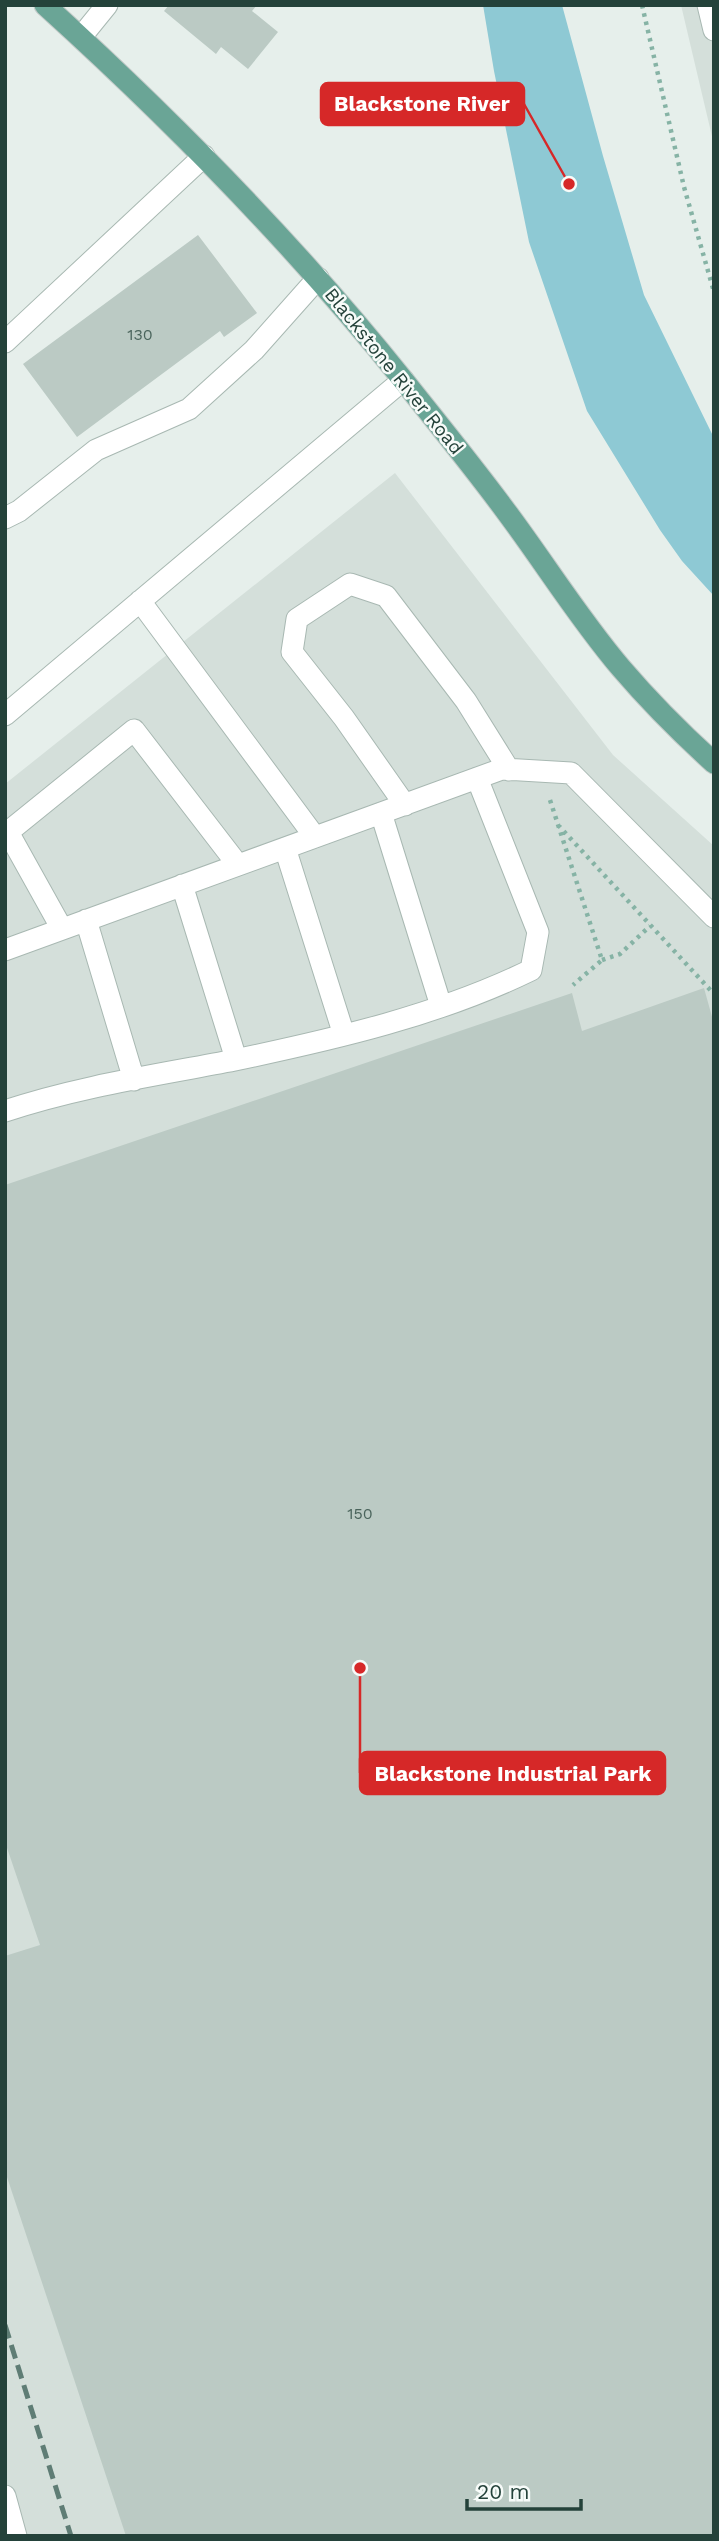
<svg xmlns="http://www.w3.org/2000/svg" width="719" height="2541" font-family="'Work Sans',sans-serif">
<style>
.built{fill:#d4dfda}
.water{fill:#8ec9d4}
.building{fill:#bbcac4}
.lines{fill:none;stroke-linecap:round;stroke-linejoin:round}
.minor-casing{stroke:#a8b8b2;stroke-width:23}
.major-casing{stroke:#c2cac8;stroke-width:23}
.path{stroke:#86b3a5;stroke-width:4.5;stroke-dasharray:3.5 5;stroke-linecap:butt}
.minor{stroke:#fff;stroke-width:21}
.major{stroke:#6aa596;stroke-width:21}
.rail{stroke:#5f7d75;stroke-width:5;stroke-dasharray:14 7;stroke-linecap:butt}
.labels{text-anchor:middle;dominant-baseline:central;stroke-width:5;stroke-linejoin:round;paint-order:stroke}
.number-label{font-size:16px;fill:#4a645c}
.street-label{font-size:19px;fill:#24423a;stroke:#f7fbf9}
.leader{fill:none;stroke:#d62828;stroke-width:2.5}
.callout-dot{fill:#d62828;stroke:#f7fbf9;stroke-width:2.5}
.callout{fill:#d62828;stroke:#d62828;stroke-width:2.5}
.callout-label{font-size:21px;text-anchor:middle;font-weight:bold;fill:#fff}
</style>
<rect width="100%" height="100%" fill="#e6efeb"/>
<path class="built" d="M681 5H714V145Z
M395 473 613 755 714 846V2536H21L5 2490V784Z"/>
<path class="water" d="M483 5H562L603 156 644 295 714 438V596L682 561 660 530 587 411 529 242 494 71Z"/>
<path class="building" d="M169 5H257L252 11 278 32 248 69 221 47 216 54 164 11Z
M198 235 257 313 224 337 220 331 77 437 23 364Z
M704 988 714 1024V2536H126L5 2171V1956L40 1945 5 1842V1185L572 993 582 1031Z"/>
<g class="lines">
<defs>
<path id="minor" d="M708 5 714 30
M81 37 107 5
M5 342 204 156
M5 518 19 511 96 450 189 409 254 350 318 278
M140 601 315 837
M5 715 403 380
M405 805 344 718 292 652 297 619 350 584 386 596 466 701 509 770
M381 813 441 1006
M285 848 344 1035
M182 885 236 1059
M86 920 134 1080
M62 929 8 832 134 730 238 865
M5 950 502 769 571 773 714 917
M5 1111C80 1086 158 1075 235 1060 335 1039 439 1015 531 970L538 932 477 778
M5 2496 16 2536"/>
<path id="major" d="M45 5C174 122 295 245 404 381 439 425 475 469 508 514 546 565 580 620 621 668 650 702 681 733 714 763"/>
</defs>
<use href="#minor" class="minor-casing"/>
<use href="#major" class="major-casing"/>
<path class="path" d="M642 5 684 187 714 292
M550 800 602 960 573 985
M558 825 714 994
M602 960 620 954 650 926"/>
<use href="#minor" class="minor"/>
<use href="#major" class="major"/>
<path class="rail" d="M5 2325 71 2536"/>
</g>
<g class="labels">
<g class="number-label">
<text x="140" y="334">130</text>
<text x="360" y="1513">150</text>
</g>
<g class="street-label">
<text transform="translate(394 371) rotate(51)">Blackstone River Road</text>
</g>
</g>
<path class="leader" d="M569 184L524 104M360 1668L360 1773"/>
<g class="callout-dot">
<circle cx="569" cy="184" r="7"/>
<circle cx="360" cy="1668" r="7"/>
</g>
<g class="callout">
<rect x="321" y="83" width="203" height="42" rx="7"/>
<rect x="360" y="1752" width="305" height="42" rx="7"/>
</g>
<g class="callout-label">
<text x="422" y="111">Blackstone River</text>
<text x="513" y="1781">Blackstone Industrial Park</text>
</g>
<rect width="719" height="2541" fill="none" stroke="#24423a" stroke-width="14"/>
<path d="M467 2499v10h114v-10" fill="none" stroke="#24423a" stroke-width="3.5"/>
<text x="477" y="2499" font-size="21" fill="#24423a" stroke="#f7fbf9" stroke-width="5" paint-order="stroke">20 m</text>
</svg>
